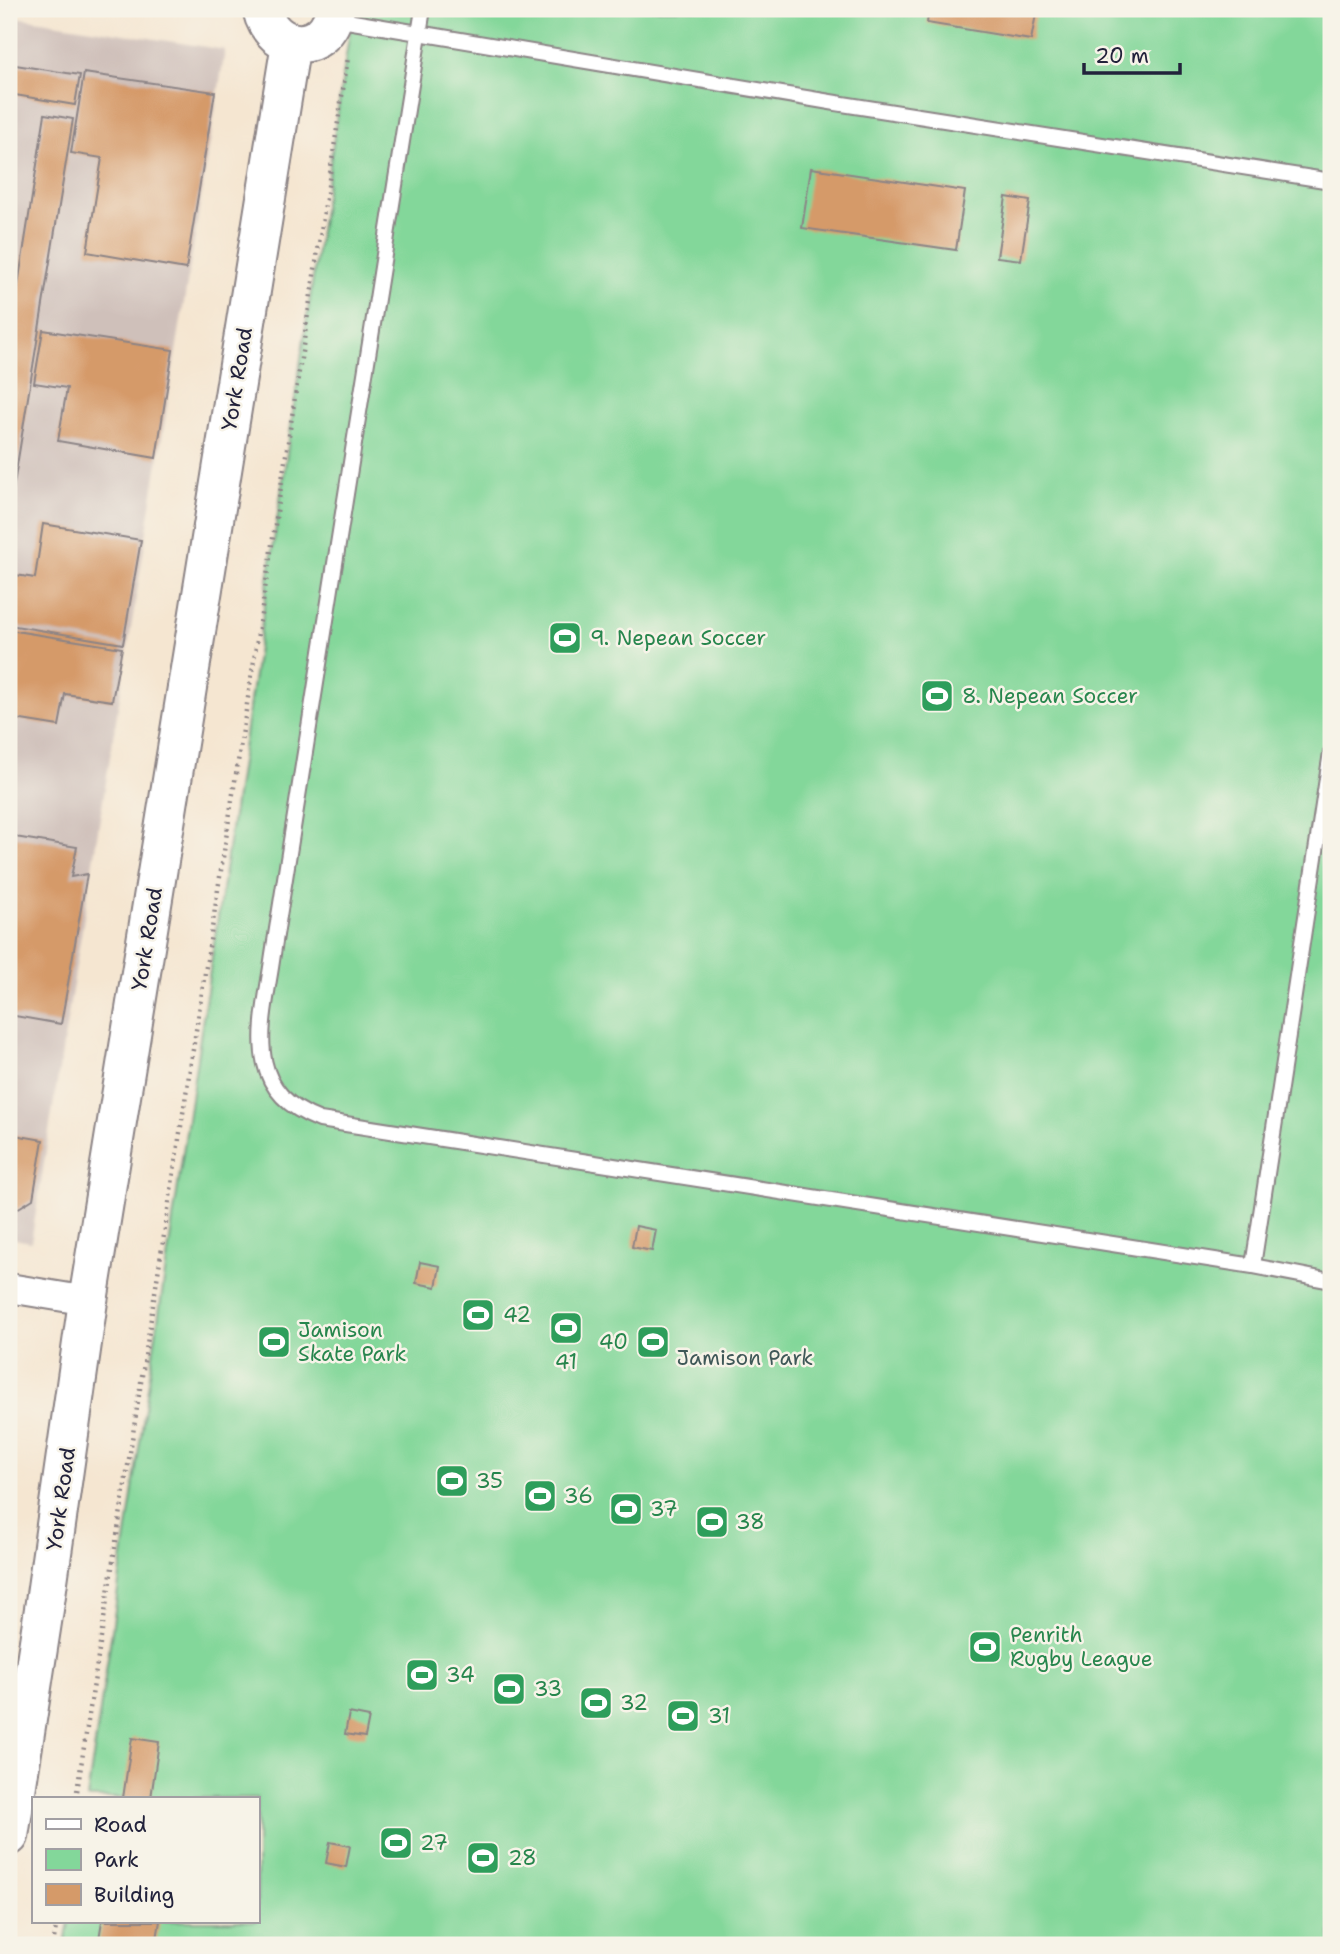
<svg xmlns="http://www.w3.org/2000/svg" width="1340" height="1954" font-family="'Shantell Sans',sans-serif">
<style>
.industrial{fill:#cfc0ba}
.green{fill:#83d79a;stroke:#527c6a;stroke-width:2}
.building{fill:#d59a69}
.lines{fill:none;stroke-linecap:round;stroke-linejoin:round}
.lane-casing{stroke:#8c8486;stroke-width:18}
.street-casing{stroke:#8c8486;stroke-width:32}
.secondary-casing{stroke:#8c8486;stroke-width:42}
.path{stroke:#8c8486;stroke-width:4.5;stroke-dasharray:2 5;stroke-linecap:butt}
.lane{stroke:#fff;stroke-width:14}
.street{stroke:#fff;stroke-width:28}
.secondary{stroke:#fff;stroke-width:38}
.labels{text-anchor:middle;dominant-baseline:central;stroke-width:5;stroke-linejoin:round;paint-order:stroke}
.street-label{font-size:21px;fill:#22223b;stroke:#f7f3e8}
.leisure-label{font-size:21px;fill:#27864d;stroke:#f7f3e8;text-anchor:start}
.park-label{font-size:21px;fill:#3f5858;stroke:#f7f3e8}
</style>
<rect width="100%" height="100%" fill="#f7f3e8"/>
<filter id="ink" filterUnits="userSpaceOnUse"><feTurbulence type="fractalNoise" baseFrequency=".0143" numOctaves="2"/><feDisplacementMap in="SourceGraphic" scale="14" xChannelSelector="R" yChannelSelector="G"/><feConvolveMatrix kernelMatrix="1 2 1 2 8 2 1 2 1" color-interpolation-filters="sRGB"/></filter>
<filter id="wash" filterUnits="userSpaceOnUse"><feTurbulence type="fractalNoise" baseFrequency=".00686" numOctaves="4" result="noise"/><feDisplacementMap in="SourceGraphic" scale="28" xChannelSelector="R" yChannelSelector="G"/><feGaussianBlur stdDeviation="1.57" result="paint"/><feColorMatrix in="noise" values="0 0 0 0 0 0 0 0 0 0 0 0 0 0 0 0 0 1.4 0 .05"/><feComposite in="paint" operator="in"/></filter>
<g filter="url(#wash)">
<rect width="100%" height="100%" fill="#f5e6d1"/>
<path class="industrial" d="M9 16 225 50 31 1242 9 1238Z"/>
<path class="green" d="M353 9H1331V1945H65L69 1921H257V1798H87Z"/>
<g id="blocks">
<path class="building" d="M929 9H1037L1031 40 927 23Z
M9 64 80 75 75 105 9 94Z
M84 73 215 92 186 269 87 252 102 158 71 153Z
M45 114 73 119 9 515V342Z
M9 127 18 129 10 180H9Z
M811 168 965 191 956 250 802 228Z
M1006 197 1030 201 1021 260 997 257Z
M43 330 173 350 156 458 58 441 67 388 34 383Z
M43 524 141 540 123 644 9 625V574L35 578Z
M9 630 122 648 112 701 65 694 59 726 9 718Z
M9 836 77 847 71 877 87 874 61 1024 9 1015Z
M9 1134 43 1140 33 1199 9 1214Z
M636 1226 656 1230 652 1251 632 1247Z
M420 1262 440 1266 436 1287 416 1283Z
M349 1713 369 1717 365 1737 345 1734Z
M132 1738 159 1742 151 1798H123Z
M330 1842 350 1846 346 1867 326 1863Z
M102 1921H160L156 1945H98Z"/>
</g>
</g>
<g filter="url(#ink)">
<use href="#blocks" fill-opacity="0" stroke="#8c8486" stroke-width="2"/>
<g class="lines">
<defs>
<path id="lane" d="M423 9 273 954C264 1021 239 1089 320 1120L1253 1266 1331 1281
M335 19 836 103 1331 181
M1253 1266 1331 752"/>
<path id="street" d="M9 1288 88 1301"/>
<path id="secondary" d="M262 9C272 54 327 55 335 9
M9 1836 44 1609 88 1301 291 43"/>
</defs>
<use href="#lane" class="lane-casing"/>
<use href="#street" class="street-casing"/>
<use href="#secondary" class="secondary-casing"/>
<path class="path" d="M76 1798 348 58
M53 1945 57 1921"/>
<use href="#lane" class="lane"/>
<use href="#street" class="street"/>
<use href="#secondary" class="secondary"/>
</g>
</g>
<defs>
<symbol id="stadium-square" viewBox="-11 -11 22 22"><rect x="-9" y="-9" width="18" height="18" rx="4" fill="#2e9e5b" stroke="#f7f3e8"/><path d="M0-5a6.5 5 0 1 0 0 10a6.5 5 0 1 0 0-10ZM-3.5-1.8h7v3.6h-7Z" fill="#fff"/></symbol>
</defs>
<g fill-rule="evenodd">
<use href="#stadium-square" x="546" y="619" width="38" height="38"/>
<use href="#stadium-square" x="918" y="677" width="38" height="38"/>
<use href="#stadium-square" x="459" y="1296" width="38" height="38"/>
<use href="#stadium-square" x="547" y="1309" width="38" height="38"/>
<use href="#stadium-square" x="255" y="1323" width="38" height="38"/>
<use href="#stadium-square" x="634" y="1323" width="38" height="38"/>
<use href="#stadium-square" x="433" y="1462" width="38" height="38"/>
<use href="#stadium-square" x="521" y="1477" width="38" height="38"/>
<use href="#stadium-square" x="607" y="1490" width="38" height="38"/>
<use href="#stadium-square" x="693" y="1503" width="38" height="38"/>
<use href="#stadium-square" x="966" y="1628" width="38" height="38"/>
<use href="#stadium-square" x="403" y="1656" width="38" height="38"/>
<use href="#stadium-square" x="490" y="1670" width="38" height="38"/>
<use href="#stadium-square" x="577" y="1684" width="38" height="38"/>
<use href="#stadium-square" x="664" y="1697" width="38" height="38"/>
<use href="#stadium-square" x="377" y="1824" width="38" height="38"/>
<use href="#stadium-square" x="464" y="1839" width="38" height="38"/>
</g>
<g class="labels">
<g class="street-label">
<text transform="translate(237 379) rotate(-81)">York Road</text>
<text transform="translate(147 939) rotate(-81)">York Road</text>
<text transform="translate(61 1499) rotate(-82)">York Road</text>
</g>
<g class="leisure-label">
<text x="590" y="638">9. Nepean Soccer</text>
<text x="962" y="696">8. Nepean Soccer</text>
<text x="503" y="1315">42</text>
<text x="298" y="1330">Jamison<tspan x="298" dy="24">Skate Park</tspan></text>
<text x="628" y="1342" text-anchor="end">40</text>
<text x="566" y="1362" text-anchor="middle">41</text>
<text x="476" y="1481">35</text>
<text x="564" y="1496">36</text>
<text x="650" y="1509">37</text>
<text x="736" y="1522">38</text>
<text x="1010" y="1635">Penrith<tspan x="1010" dy="24">Rugby League</tspan></text>
<text x="446" y="1675">34</text>
<text x="534" y="1689">33</text>
<text x="620" y="1703">32</text>
<text x="708" y="1716">31</text>
<text x="420" y="1843">27</text>
<text x="508" y="1858">28</text>
</g>
<g class="park-label">
<text x="745" y="1358">Jamison Park</text>
</g>
</g>
<rect width="1340" height="1954" fill="none" stroke="#f7f3e8" stroke-width="35"/>
<rect x="32" y="1797" width="228" height="126" fill="#f7f3e8" stroke="#a29fa3" stroke-width="2"/>
<rect x="46" y="1819" width="35" height="10" fill="#ffffff" stroke="#a29fa3" stroke-width="2"/>
<text x="94" y="1832" font-size="21" fill="#22223b">Road</text>
<rect x="46" y="1849" width="35" height="21" fill="#83d79a" stroke="#a29fa3" stroke-width="2"/>
<text x="94" y="1867" font-size="21" fill="#22223b">Park</text>
<rect x="46" y="1884" width="35" height="21" fill="#d59a69" stroke="#a29fa3" stroke-width="2"/>
<text x="94" y="1902" font-size="21" fill="#22223b">Building</text>
<path d="M1084 63v10h96v-10" fill="none" stroke="#22223b" stroke-width="3.5"/>
<text x="1095" y="63" font-size="21" fill="#22223b" stroke="#f7f3e8" stroke-width="5" paint-order="stroke">20 m</text>
</svg>
